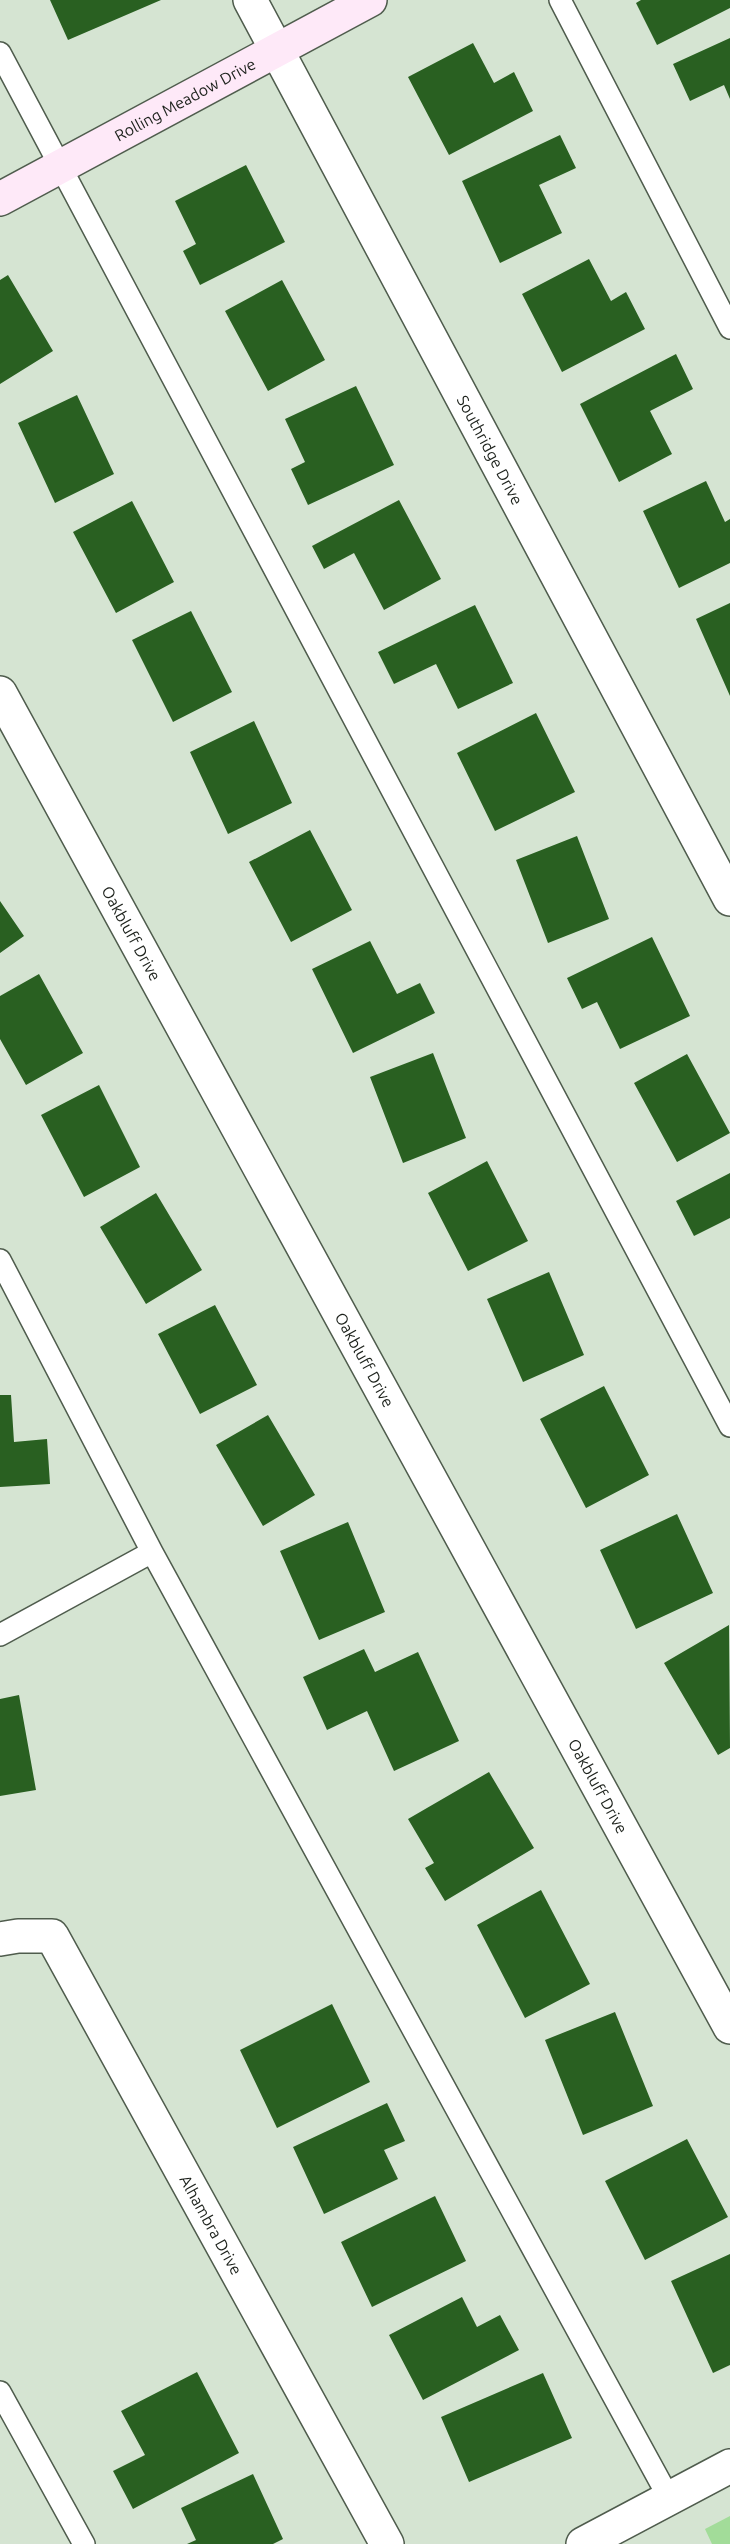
<svg xmlns="http://www.w3.org/2000/svg" width="730" height="2544" font-family="Ubuntu,sans-serif">
<style>
.green{fill:#a2dc99}
.building{fill:#296021}
.lines{fill:none;stroke-linecap:round;stroke-linejoin:round}
.lane-casing{stroke:#4f5c4d;stroke-width:24}
.street-casing{stroke:#4f5c4d;stroke-width:36}
.secondary-casing{stroke:#4f5c4d;stroke-width:36}
.lane{stroke:#fff;stroke-width:21}
.street{stroke:#fff;stroke-width:33}
.secondary{stroke:#fee9f8;stroke-width:33}
.labels{text-anchor:middle;dominant-baseline:central;stroke-width:6;stroke-linejoin:round;paint-order:stroke}
.street-label{font-size:16px;fill:#1c211b;stroke:#e2f1df}
</style>
<rect width="100%" height="100%" fill="#d5e4d2"/>
<path class="green" d="M730 2516V2544H712L705 2529Z"/>
<path class="building" d="M50 0H161L68 40Z
M641 0H730V8L657 45 636 3Z
M730 38V99L724 85 690 101 673 64Z
M473 43 494 83 514 72 533 111 449 155 408 77Z
M560 135 576 168 539 185 562 233 500 263 462 181Z
M246 165 285 242 200 285 183 251 196 244 175 201Z
M589 259 611 301 626 292 645 329 562 372 522 294Z
M8 275 53 351 0 384V280Z
M282 280 325 360 268 391 225 311Z
M676 354 693 389 650 411 672 454 619 482 580 404Z
M356 386 394 465 308 505 291 469 305 462 285 419Z
M77 395 114 474 55 503 18 423Z
M706 481 725 522 730 519V563L679 588 643 511Z
M399 500 441 579 384 610 354 553 324 569 312 546Z
M132 501 174 582 116 613 73 532Z
M730 603V696L696 619Z
M475 605 513 683 458 709 436 664 394 684 378 652Z
M191 611 232 692 173 722 132 640Z
M536 713 575 792 495 831 457 753Z
M254 721 292 803 228 834 190 752Z
M310 830 352 910 291 942 249 862Z
M577 836 609 919 548 943 516 860Z
M0 901 24 936 0 953Z
M652 937 690 1016 620 1049 597 1002 582 1009 567 978Z
M370 941 397 994 420 983 435 1013 353 1053 312 969Z
M39 974 83 1053 26 1085 0 1039V996Z
M433 1053 466 1138 403 1163 370 1077Z
M687 1054 730 1133 677 1162 634 1083Z
M99 1085 140 1167 84 1197 41 1115Z
M487 1161 528 1241 468 1271 428 1193Z
M730 1173V1218L694 1236 676 1201Z
M156 1193 202 1270 146 1304 100 1227Z
M549 1272 584 1355 523 1382 487 1299Z
M215 1305 257 1385 200 1414 158 1334Z
M604 1386 649 1475 586 1508 540 1419Z
M0 1395H11L14 1442 47 1439 50 1484 0 1487Z
M268 1415 315 1495 263 1526 216 1445Z
M677 1514 713 1593 636 1629 600 1550Z
M348 1522 385 1612 319 1640 280 1551Z
M729 1625 730 1748 718 1755 664 1663Z
M364 1649 375 1672 418 1652 459 1741 394 1771 367 1711 327 1730 303 1677Z
M19 1695 36 1790 0 1796V1699Z
M489 1772 534 1848 445 1901 425 1868 434 1863 408 1819Z
M541 1890 590 1984 525 2018 477 1925Z
M332 2004 370 2082 277 2128 240 2050Z
M615 2012 653 2106 583 2135 545 2040Z
M387 2103 405 2141 384 2150 398 2179 324 2214 293 2147Z
M687 2139 728 2217 645 2260 605 2181Z
M435 2196 466 2261 372 2307 341 2242Z
M730 2254V2365L713 2373 671 2281Z
M462 2297 477 2327 500 2315 519 2350 423 2400 389 2335Z
M197 2372 239 2453 133 2509 113 2471 145 2455 121 2411Z
M543 2373 572 2438 469 2482 441 2417Z
M253 2474 283 2539 273 2544H187L196 2540 181 2508Z"/>
<g class="lines">
<defs>
<path id="lane" d="M560 0 730 328
M0 53 730 1426
M0 1260 152 1552 669 2498
M0 1635 152 1552
M0 2392 84 2544"/>
<g id="street">
<path id="s1" d="M250 0 730 899"/>
<path id="s2" d="M0 693 730 2027"/>
<path id="s3" d="M0 1939 18 1936H52L387 2544"/>
<path d="M583 2544 730 2466"/>
</g>
<g id="secondary">
<path id="s4" d="M0 199 370 0"/>
</g>
</defs>
<use href="#lane" class="lane-casing"/>
<use href="#street" class="street-casing"/>
<use href="#secondary" class="secondary-casing"/>
<use href="#lane" class="lane"/>
<use href="#street" class="street"/>
<use href="#secondary" class="secondary"/>
</g>
<g class="labels">
<g class="street-label">
<text stroke="none"><textPath href="#s4" startOffset="210">Rolling Meadow Drive</textPath></text>
<text stroke="none"><textPath href="#s1" startOffset="510">Southridge Drive</textPath></text>
<text stroke="none"><textPath href="#s2" startOffset="274">Oakbluff Drive</textPath></text>
<text stroke="none"><textPath href="#s2" startOffset="760">Oakbluff Drive</textPath></text>
<text stroke="none"><textPath href="#s2" startOffset="1246">Oakbluff Drive</textPath></text>
<text stroke="none"><textPath href="#s3" startOffset="382">Alhambra Drive</textPath></text>
</g>
</g>
</svg>
